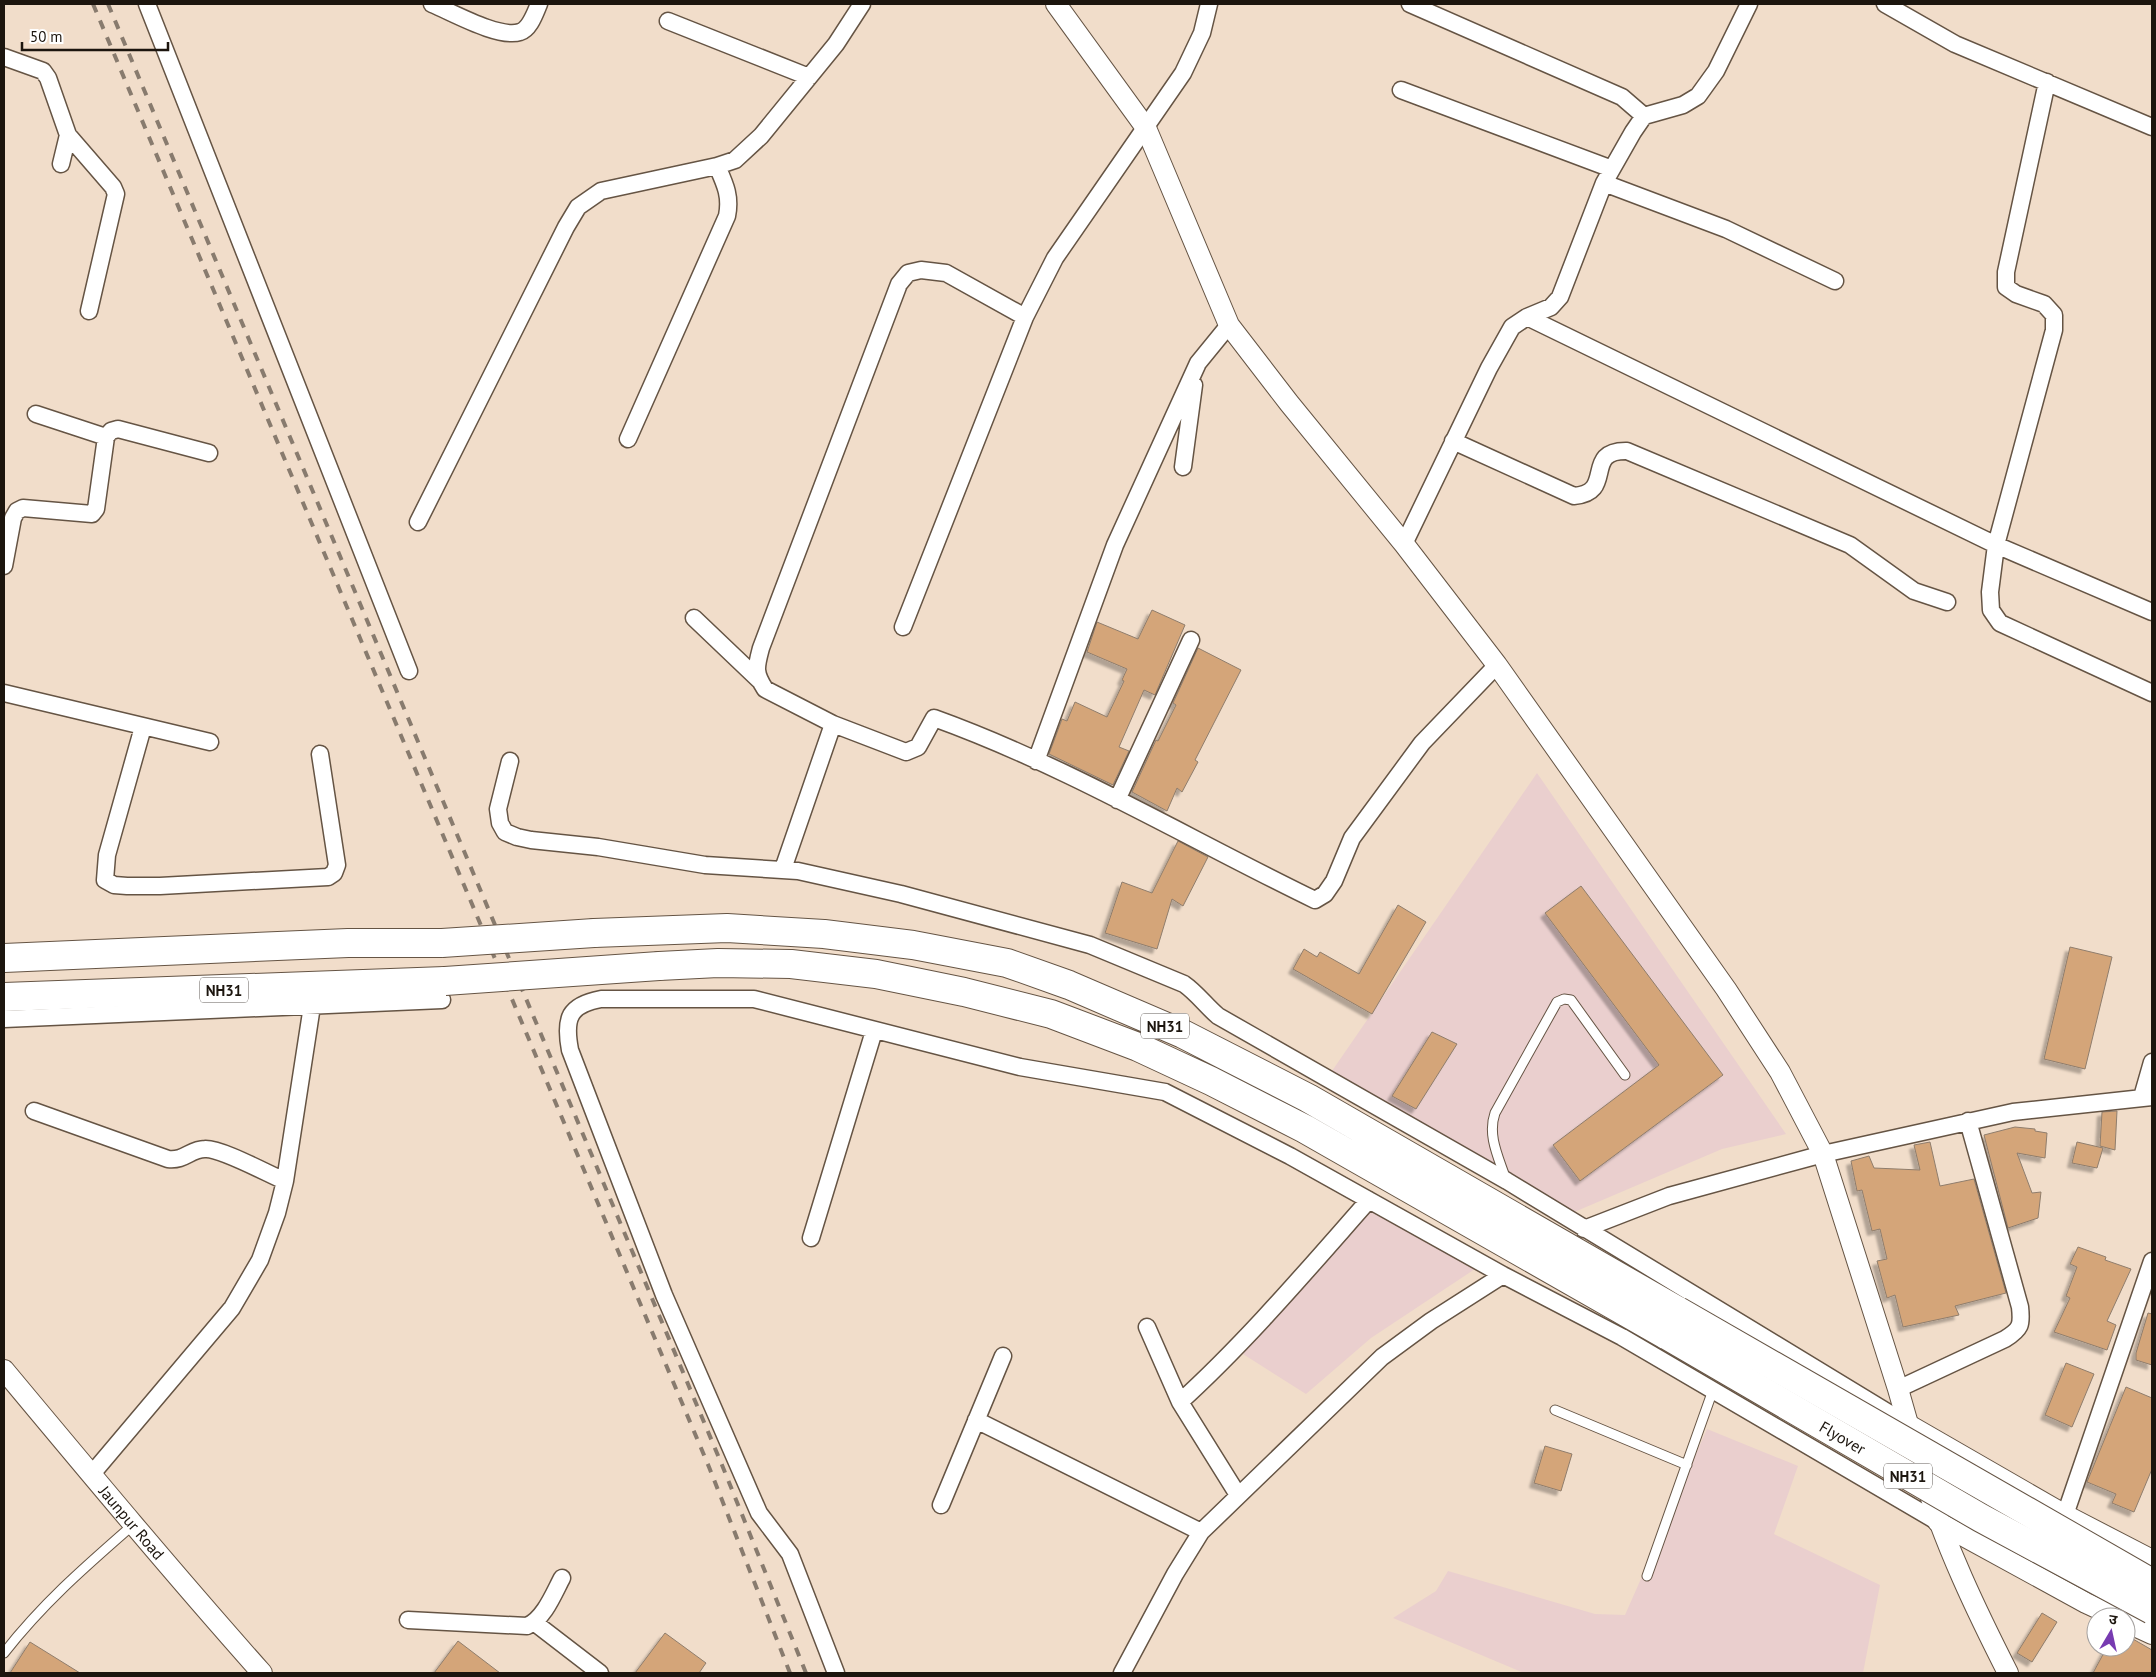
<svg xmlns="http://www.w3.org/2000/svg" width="2156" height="1677" font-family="'PT Sans','Noto Sans Devanagari',sans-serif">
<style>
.education{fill:#eacfce}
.building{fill:#d4a579;stroke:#8f7d6c;filter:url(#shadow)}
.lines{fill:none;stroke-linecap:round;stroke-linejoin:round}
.service-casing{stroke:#655444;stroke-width:11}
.minor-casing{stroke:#655444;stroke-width:19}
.tertiary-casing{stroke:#655444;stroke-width:22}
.trunk-casing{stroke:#655444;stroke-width:30}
.service{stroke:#fff;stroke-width:9}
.minor{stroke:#fff;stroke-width:16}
.tertiary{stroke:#fff;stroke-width:20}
.trunk{stroke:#fff;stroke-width:28}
.rail{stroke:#887b6e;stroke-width:4;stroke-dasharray:9 9;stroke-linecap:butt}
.trunk-bridge-casing{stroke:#655444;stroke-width:30;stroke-linecap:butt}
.trunk-bridge{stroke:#fff;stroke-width:28}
.labels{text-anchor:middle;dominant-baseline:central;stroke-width:4;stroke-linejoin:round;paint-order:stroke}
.shield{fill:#fff;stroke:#605b56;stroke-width:1}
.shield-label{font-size:15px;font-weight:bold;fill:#1c150e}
.street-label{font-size:16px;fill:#1c150e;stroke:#fff}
</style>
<defs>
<filter id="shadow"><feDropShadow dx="-4.5" dy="4.5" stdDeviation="1" flood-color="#0004"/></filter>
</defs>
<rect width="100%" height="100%" fill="#f1ddca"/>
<path class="education" d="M1537 773 1786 1134 1722 1149 1572 1213 1332 1071Z
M1363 1202 1478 1267 1371 1338 1306 1394 1243 1354Z
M1707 1429 1798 1466 1774 1534 1880 1585 1863 1673H1524L1393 1618 1436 1591 1448 1571 1595 1614 1625 1615Z"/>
<path class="building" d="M1152 610 1185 625 1155 695 1144 690 1119 747 1129 751 1113 785 1049 754 1062 719 1067 721 1075 702 1107 717 1124 681 1122 680 1127 669 1087 652 1097 622 1138 639Z
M1198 648 1241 670 1195 760 1198 762 1182 792 1177 788 1167 811 1132 792 1156 740 1158 741 1176 705 1173 703Z
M1178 841 1208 857 1183 906 1172 899 1157 949 1105 933 1122 882 1152 893Z
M1581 886 1723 1075 1580 1181 1553 1145 1659 1065 1545 913Z
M1398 905 1426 922 1372 1014 1293 969 1304 949 1317 957 1320 952 1359 974Z
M2070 947 2112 957 2085 1069 2044 1059Z
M1432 1032 1457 1044 1416 1109 1392 1096Z
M2117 1111 2115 1150 2100 1146 2102 1112Z
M2015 1127 2035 1129V1131L2047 1133 2045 1158 2017 1153 2032 1193 2041 1192 2038 1218 2008 1228 1984 1135Z
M1930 1142 1940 1186 1974 1179 2006 1293 1955 1306 1959 1315 1903 1327 1895 1295 1887 1298 1877 1261 1887 1259 1880 1229 1872 1231 1862 1190 1857 1191 1851 1161 1869 1156 1874 1168 1920 1170 1914 1145Z
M2077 1142 2103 1148 2097 1168 2072 1163Z
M2078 1247 2106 1257 2105 1260 2131 1269 2107 1321 2116 1325 2107 1350 2054 1332 2070 1298 2066 1296 2077 1267 2070 1264Z
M2148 1313 2152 1314V1365L2136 1360V1353Z
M2066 1363 2094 1374 2072 1427 2045 1415Z
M2126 1387 2152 1398V1469L2134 1512 2112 1503 2116 1494 2087 1482Z
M1545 1446 1572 1454 1561 1491 1534 1483Z
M2042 1613 2057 1622 2032 1662 2017 1653Z
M665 1633 706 1663 699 1673H635Z
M2126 1635 2152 1650V1673H2093L2107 1647H2126Z
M458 1641 500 1673H434Z
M30 1642 80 1673H10Z"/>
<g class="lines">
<defs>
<path id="service" d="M1506 1180C1499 1158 1487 1136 1495 1113L1557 1002 1564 999 1571 1000 1625 1075
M1555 1410 1687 1465
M1647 1576 1713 1390
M4 1653C44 1602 86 1566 134 1524"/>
<path id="minor" d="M147 4 409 671
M432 4C452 12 499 39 520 32 530 29 535 13 539 4
M1410 4 1622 97 1644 116
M1885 4 1955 44 2152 127
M668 21 809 77
M4 57 43 71 48 78 68 135 61 164
M2047 82 2006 272V287L2016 294 2044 304 2054 315V330L1996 545 1990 592 1991 610 2000 623 2152 693
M1401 90 1612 169
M68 135 113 187 116 194 89 311
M1604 183 1726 229 1835 281
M1025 317 946 273 921 270 908 273 899 284 761 648C756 667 754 672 765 689L833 724 906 752 918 747 934 718C1067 766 1189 839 1315 900L1325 894 1334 881 1352 838 1422 743 1497 665
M1527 317 1996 545 2152 612
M36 414 106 437
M628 439 727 216C731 196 725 184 717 166
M1453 441 1574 496C1616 493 1582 450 1627 451L1850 545 1914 591 1947 602
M1183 467 1194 385
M418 522 566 227 578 207 601 191 717 166 735 160 761 136 836 44 862 4
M1404 544 1489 368 1512 327 1527 317 1551 307 1560 297 1604 183 1633 132 1644 116 1683 105 1698 96 1716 71 1749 4
M4 566 13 518 17 511 23 508 92 514 96 509 106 437 111 431 118 429 209 453
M694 618 759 680
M903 627 1025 317 1055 258 1183 73 1202 33 1209 4
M4 693 210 742
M143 727 107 855 105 880 114 885 127 886H160L328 877 334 873 337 865 320 754
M510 761 498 809 500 823 505 832 517 837 531 840 598 847 705 865 798 871 901 894 1090 945 1184 984C1197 993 1206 1006 1218 1016L1507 1181 1907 1424
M1036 761 1115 545 1198 363 1229 325
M1117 800 1191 640
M783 869 833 724
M4 1019 442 1000
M2142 1097 2152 1062
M34 1111 168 1159C185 1161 190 1149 205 1149 221 1148 268 1174 285 1181
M1584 1229 1669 1196 1823 1154 2013 1112 2152 1097
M811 1238 874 1031
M1147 1327 1180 1402 1238 1495
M1898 1389 2005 1339C2021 1329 2022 1325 2020 1307L1968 1121
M1180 1402C1248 1340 1308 1269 1369 1200
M976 1420 1201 1532
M91 1475 232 1308 260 1260 277 1213 285 1181 312 1006
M941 1505 1003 1356
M2065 1515 2152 1261
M408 1620 527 1626C544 1619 554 1593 562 1578
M535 1623 600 1673
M836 1673 790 1554 759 1513 664 1295 570 1050C564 1018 569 1005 601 999H754L1020 1067 1165 1092 1290 1156 1503 1275 1622 1337 1938 1522
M1122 1673 1175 1574 1201 1532 1382 1357 1431 1321 1503 1275"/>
<g id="tertiary">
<path d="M1056 4 1146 128 1229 325 1289 403 1404 544 1497 665 1726 989 1780 1072 1823 1154 1898 1389 1916 1452"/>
<path id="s1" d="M4 1370C89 1472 174 1574 262 1673"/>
<path d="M1907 1424 2065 1515 2152 1560"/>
<path d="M1925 1480C1946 1547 1976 1610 2008 1673"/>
<path d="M1938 1522 2086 1603 2116 1617"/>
<path d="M2126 1622 2152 1634"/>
</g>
<path id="trunk" d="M594 933 727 928 824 934 913 945 1007 963 1069 985 1183 1034 1308 1098 1678 1311
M4 958 348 943H442
M659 966 718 963 791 964 876 974 964 992 1051 1014 1138 1047 1211 1081 1305 1129 1668 1336
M4 997 445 981"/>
</defs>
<use href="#service" class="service-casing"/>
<use href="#minor" class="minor-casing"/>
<use href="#tertiary" class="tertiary-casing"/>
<use href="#trunk" class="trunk-casing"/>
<use href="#service" class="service"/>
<use href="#minor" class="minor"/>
<use href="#tertiary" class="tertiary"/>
<use href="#trunk" class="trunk"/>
<path class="rail" d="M93 4 709 1467 790 1673
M108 4 722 1465 806 1673"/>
<defs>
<g id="trunk-bridge">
<path d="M442 943 594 933"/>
<path d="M445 981 659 966"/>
<path d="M1678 1311 2152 1583"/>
<path id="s2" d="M1668 1336 1981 1518 2152 1610"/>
</g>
</defs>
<use href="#trunk-bridge" class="trunk-bridge-casing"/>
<use href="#trunk-bridge" class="trunk-bridge"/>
</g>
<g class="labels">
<g class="shield">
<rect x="200" y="977.5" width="48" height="25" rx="4"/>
<rect x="1141" y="1013.5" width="48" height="25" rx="4"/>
<rect x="1884" y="1463.5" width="48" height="25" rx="4"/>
</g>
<g class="shield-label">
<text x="224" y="990">NH31</text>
<text x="1165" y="1026">NH31</text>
<text x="1908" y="1476">NH31</text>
</g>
<g class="street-label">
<text stroke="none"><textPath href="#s2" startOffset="202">Flyover</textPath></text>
<text stroke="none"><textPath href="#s1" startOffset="199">Jaunpur Road</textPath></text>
</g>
</g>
<rect width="2156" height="1677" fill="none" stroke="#1c150e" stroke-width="10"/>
<g transform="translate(2111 1632) rotate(9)"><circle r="24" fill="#ffffff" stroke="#a4a19f"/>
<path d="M0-4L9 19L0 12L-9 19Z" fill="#773bb1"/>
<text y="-8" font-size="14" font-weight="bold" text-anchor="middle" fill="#1c150e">उ</text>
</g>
<path d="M22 42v8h146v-8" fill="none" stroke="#1c150e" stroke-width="2.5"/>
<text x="30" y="42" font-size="15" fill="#1c150e" stroke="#ffffff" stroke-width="4" paint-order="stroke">50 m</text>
</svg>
